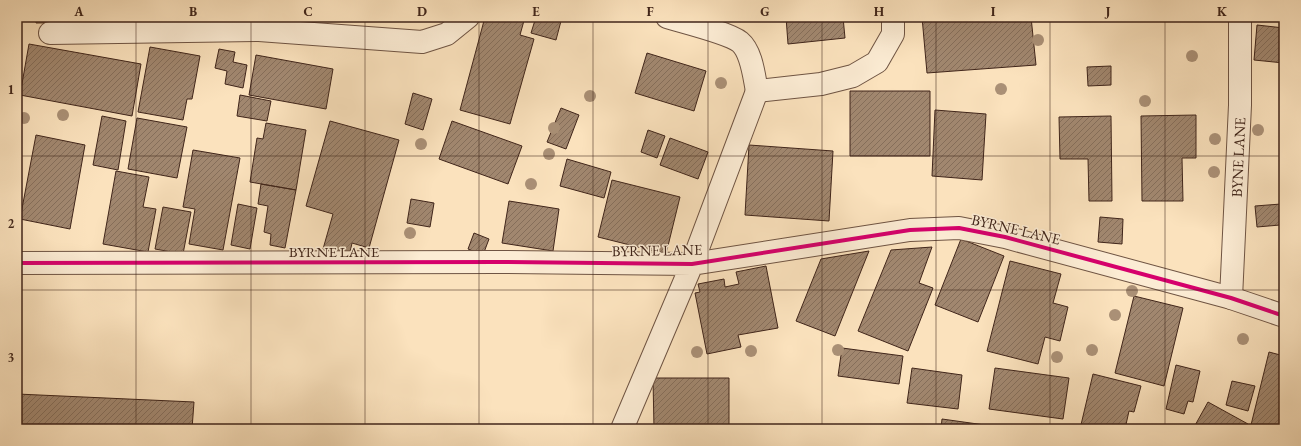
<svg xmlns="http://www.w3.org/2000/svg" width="1301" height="446" font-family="'EB Garamond',serif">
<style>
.building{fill:url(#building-hatch);stroke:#40251a}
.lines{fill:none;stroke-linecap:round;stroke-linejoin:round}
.minor-casing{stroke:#6f5443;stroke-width:24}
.tertiary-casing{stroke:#6f5443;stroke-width:24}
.minor{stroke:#fcecd4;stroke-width:22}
.tertiary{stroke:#fcecd4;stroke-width:22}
.cycleway-casing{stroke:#fcecd4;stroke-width:6}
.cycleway{stroke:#d6006c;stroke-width:4}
.tree{fill:#aa9076}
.grid{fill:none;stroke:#40251a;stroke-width:1;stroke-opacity:0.55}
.labels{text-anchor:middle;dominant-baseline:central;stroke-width:3;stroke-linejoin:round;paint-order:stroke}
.street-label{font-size:15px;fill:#40251a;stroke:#fcecd4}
.neatline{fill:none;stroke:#40251a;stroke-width:1.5}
.grid-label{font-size:13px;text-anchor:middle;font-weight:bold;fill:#40251a}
</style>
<defs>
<pattern id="building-hatch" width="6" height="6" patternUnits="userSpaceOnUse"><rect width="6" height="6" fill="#a1876f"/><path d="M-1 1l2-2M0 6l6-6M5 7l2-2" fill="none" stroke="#856e5a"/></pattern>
</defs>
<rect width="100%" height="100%" fill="#fbe2bd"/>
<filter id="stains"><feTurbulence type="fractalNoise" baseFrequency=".005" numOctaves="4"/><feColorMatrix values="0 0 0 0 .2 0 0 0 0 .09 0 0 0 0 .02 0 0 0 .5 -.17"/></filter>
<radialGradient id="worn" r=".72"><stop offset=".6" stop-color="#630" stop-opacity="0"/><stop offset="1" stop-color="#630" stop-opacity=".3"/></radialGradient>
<path class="building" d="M36 17H147V21L36 23Z
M197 17H234L232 23Z
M485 17H525L520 35 534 39 510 124 460 110Z
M536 17H546L561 21 556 40 531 33Z
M786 17H843L845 38 788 44Z
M922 17H1031L1036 65 927 73Z
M1257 25 1284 28V63L1254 60Z
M29 44 141 64 132 116 20 95Z
M150 47 200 56 192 99H187L183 120 138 112Z
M219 49 235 52 233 62 247 65 243 88 225 84 227 71 215 68Z
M647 53 706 71 694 111 635 93Z
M256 55 333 69 326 109 249 95Z
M1111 66V85L1088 86 1087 67Z
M850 91H930V156H850Z
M413 93 432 99 423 130 405 124Z
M240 95 271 101 267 121 237 116Z
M561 108 579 115 566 149 547 142Z
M935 110 986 114 982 180 932 176Z
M1196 115V158H1182L1183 201H1142L1141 116Z
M102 116 126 121 118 170 93 165Z
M1111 116 1112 201H1089L1088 159H1060L1059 117Z
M137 118 187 127 177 178 128 169Z
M330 121 399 140 369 248 352 243 349 257 323 249 333 214 306 206Z
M452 121 522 146 508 184 439 159Z
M266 123 306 130 296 190 250 182 257 138 263 139Z
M648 130 665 136 657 158 641 152Z
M36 135 85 145 70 229 20 219Z
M670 138 708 152 698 179 660 165Z
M749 145 833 151 829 221 745 215Z
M193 150 240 158 223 250 189 244 195 209 183 207Z
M567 159 611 172 604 198 560 186Z
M116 171 149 177 143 207 156 209 148 252 103 244Z
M612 180 680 197 666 254 598 237Z
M261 184 296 190 285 248 270 245 271 234 264 232 268 206 258 204Z
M1284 190V237L1282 238 1280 225 1257 227 1255 206 1281 204 1280 191Z
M411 199 434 203 430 227 407 223Z
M509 201 559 209 553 251 502 243Z
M238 204 257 208 250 249 231 245Z
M163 207 191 212 183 254 155 249Z
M1100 217 1123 219 1122 244 1098 242Z
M474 233 489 239 483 255 468 249Z
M961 239 1004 256 978 322 935 305Z
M932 247 919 283 933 288 908 351 858 331 891 250Z
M869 251 835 336 796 321 821 259Z
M1010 261 1061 274 1053 303 1068 307 1060 341 1045 337 1038 364 987 351Z
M766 266 778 328 738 335 741 347 707 354 695 293 700 292 698 284 724 279 725 287 739 284 736 272Z
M1134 296 1183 308 1164 386 1115 373Z
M842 348 903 356 899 384 838 376Z
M1269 352 1284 356V429H1250Z
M1176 365 1200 371 1193 402 1188 401 1184 414 1166 409Z
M912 368 962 375 958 409 907 403Z
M995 368 1069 378 1063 419 989 409Z
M1093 374 1141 386 1134 412 1129 411 1125 429H1080Z
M653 378H729V429H654Z
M1232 381 1255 386 1248 411 1226 405Z
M17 394 194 402 192 429H17Z
M1208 402 1248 424 1246 429H1193Z
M942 419 992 426V429H941Z"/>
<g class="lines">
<defs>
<g id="minor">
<path d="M667 17C683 22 729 33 740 42 752 52 754 77 757 91"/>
<path d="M50 33 259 30 422 42 447 34 468 17"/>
<path d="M757 91 821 84 853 76 877 62 893 34V17"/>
<path d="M692 264 757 91"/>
<path id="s1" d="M1231 298 1240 105V17"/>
</g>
<path id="tertiary" d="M17 263 499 262 692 264 910 230 959 228 1005 237 1231 298 1284 316
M622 429 692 264"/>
</defs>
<use href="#minor" class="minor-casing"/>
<use href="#tertiary" class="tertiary-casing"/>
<use href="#minor" class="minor"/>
<use href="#tertiary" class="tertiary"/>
<defs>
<path id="cycleway" d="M17 263 499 262 692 264 910 230 959 228 1005 237 1231 298 1284 316"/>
</defs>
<use href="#cycleway" class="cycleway-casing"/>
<use href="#cycleway" class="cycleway"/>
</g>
<g class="tree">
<circle cx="1038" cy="40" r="6"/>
<circle cx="1192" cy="56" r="6"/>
<circle cx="721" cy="83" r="6"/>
<circle cx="1001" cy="89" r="6"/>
<circle cx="590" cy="96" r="6"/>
<circle cx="1145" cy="101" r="6"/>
<circle cx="63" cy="115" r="6"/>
<circle cx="24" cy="118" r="6"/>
<circle cx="554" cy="128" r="6"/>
<circle cx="1258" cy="130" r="6"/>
<circle cx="1215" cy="139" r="6"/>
<circle cx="421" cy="144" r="6"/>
<circle cx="549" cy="154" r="6"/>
<circle cx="1214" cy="172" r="6"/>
<circle cx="531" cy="184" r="6"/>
<circle cx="410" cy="233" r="6"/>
<circle cx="1132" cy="291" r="6"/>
<circle cx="1115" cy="315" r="6"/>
<circle cx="1243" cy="339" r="6"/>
<circle cx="838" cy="350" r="6"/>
<circle cx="1092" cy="350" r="6"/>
<circle cx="751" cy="351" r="6"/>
<circle cx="697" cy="352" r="6"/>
<circle cx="1057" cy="357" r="6"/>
</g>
<path class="grid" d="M136 17V429M251 17V429M365 17V429M479 17V429M593 17V429M708 17V429M822 17V429M936 17V429M1050 17V429M1165 17V429M17 156H1284M17 290H1284"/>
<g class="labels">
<g class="street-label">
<text stroke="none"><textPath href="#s1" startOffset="141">BYNE LANE</textPath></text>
<text transform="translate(1016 229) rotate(13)">BYRNE LANE</text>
<text transform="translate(657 250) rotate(-1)">BYRNE LANE</text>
<text x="334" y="251">BYRNE LANE</text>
</g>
</g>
<rect width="1301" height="446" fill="none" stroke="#fbe2bd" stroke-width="44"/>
<rect x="22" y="22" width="1257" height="402" class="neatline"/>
<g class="grid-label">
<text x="79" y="16">A</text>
<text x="193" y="16">B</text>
<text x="308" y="16">C</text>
<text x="422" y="16">D</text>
<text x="536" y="16">E</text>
<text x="650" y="16">F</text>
<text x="765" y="16">G</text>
<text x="879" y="16">H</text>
<text x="993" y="16">I</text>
<text x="1108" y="16">J</text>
<text x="1222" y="16">K</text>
<text x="11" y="94">1</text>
<text x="11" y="228">2</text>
<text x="11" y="362">3</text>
</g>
<rect width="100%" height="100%" filter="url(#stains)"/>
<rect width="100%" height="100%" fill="url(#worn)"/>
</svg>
